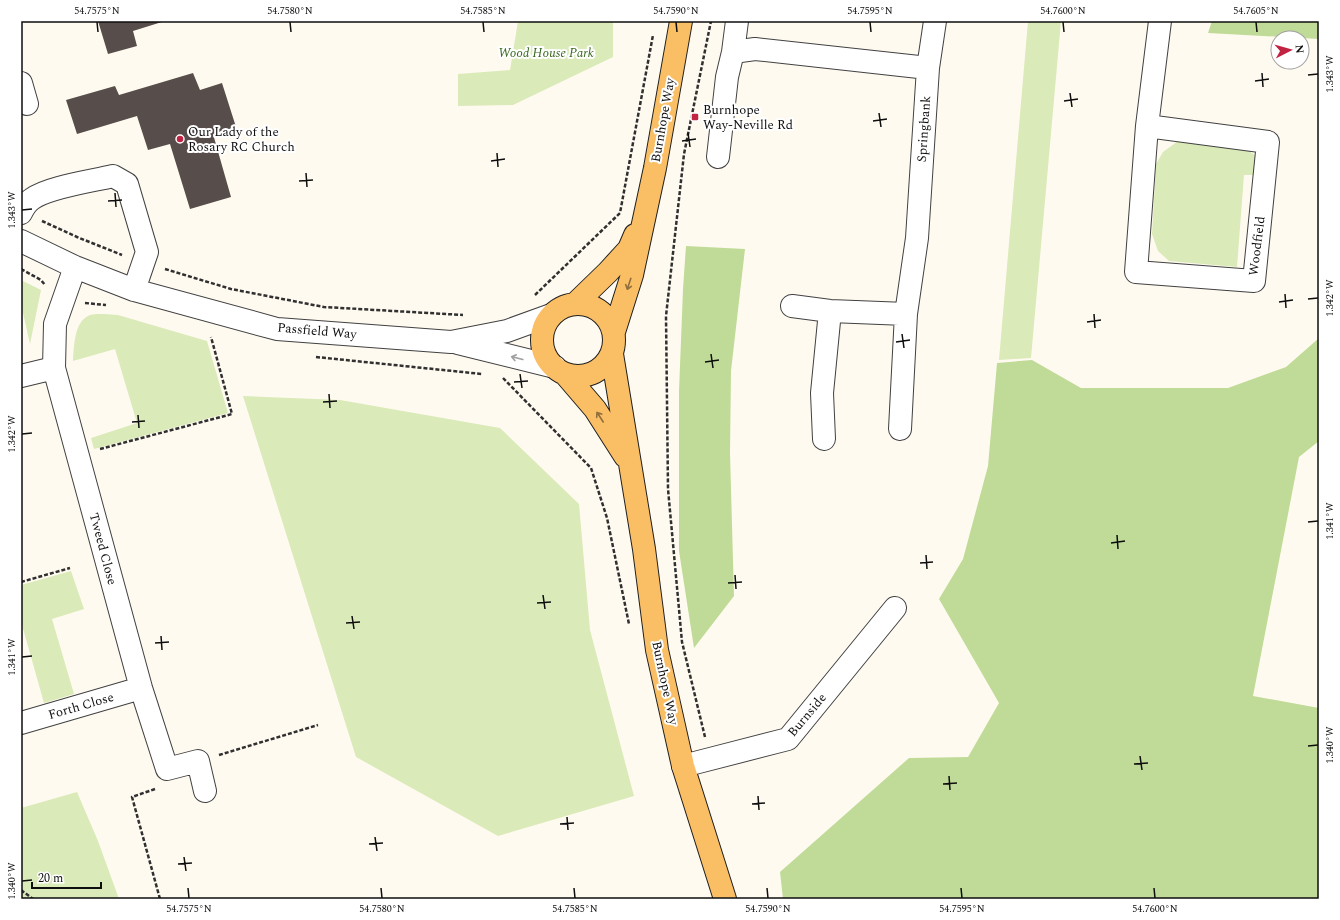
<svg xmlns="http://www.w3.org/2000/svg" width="1340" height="920" font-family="Spectral,serif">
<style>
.green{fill:#daeab8}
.forest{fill:#c0db97}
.building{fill:#574d4a}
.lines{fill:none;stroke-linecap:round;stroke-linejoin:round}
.minor-casing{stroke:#414141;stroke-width:24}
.major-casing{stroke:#1f1f1f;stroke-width:24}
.path{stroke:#303030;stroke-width:2.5;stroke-dasharray:4 2;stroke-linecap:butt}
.minor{stroke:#fff;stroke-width:22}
.major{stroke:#fabf64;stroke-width:22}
.oneway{stroke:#906f3d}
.oneway2{stroke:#9f9f9f}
.ticks{fill:none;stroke:#0e0e0e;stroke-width:1.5}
.poi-dot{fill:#c12343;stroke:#fff;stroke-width:1.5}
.labels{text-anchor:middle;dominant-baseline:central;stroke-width:4;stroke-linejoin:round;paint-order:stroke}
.park-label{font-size:13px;font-style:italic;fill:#38681d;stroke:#fff}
.poi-label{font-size:13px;fill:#0e0e0e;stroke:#fff;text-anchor:start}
.street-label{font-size:13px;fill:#0e0e0e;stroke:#fff}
.neatline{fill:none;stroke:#0e0e0e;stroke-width:1.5}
.ticks-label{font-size:10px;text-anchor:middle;fill:#0e0e0e}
</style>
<rect width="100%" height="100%" fill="#fffaf0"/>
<path class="green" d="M518 21H613V57L513 105 458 106V74L510 70Z
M1028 21H1061L1031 358 999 360Z
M1178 141 1246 149 1255 155 1260 164V175H1244L1237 267 1169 261 1158 251 1152 234 1156 164 1163 152Z
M21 280 41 290 30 344 21 304Z
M104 314 118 315 207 341 228 413 94 449 91 438 137 423 115 349 73 361C74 347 74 323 88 316 91 314 99 314 104 314Z
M243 396 340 400 500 428 579 504 590 630 634 796 498 836 356 757Z
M71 571 84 609 52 619 74 694 44 703 22 625H21V585Z
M77 792 98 841 119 899H21V808Z"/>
<path class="forest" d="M1212 21H1319V39L1208 33Z
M686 246 745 249 731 371 730 453 734 596 694 648 679 551V391L683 289Z
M1319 338V441L1299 457 1253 696 1319 708V899H783L780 872 909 758 968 757 999 703 939 599 963 559 988 466 997 363 1032 360 1081 388H1228L1286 367Z"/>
<path class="building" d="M98 21H165L133 31 137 46 108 54Z
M193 73 200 90 222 83 236 127 213 134 231 197 190 209 170 144 148 150 137 116 77 134 66 100 115 86 119 95Z"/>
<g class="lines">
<defs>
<path id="minor" d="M733 52 755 49 928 68
M21 83 27 104
M1147 126 1268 142 1254 281 1136 272 1147 126 1160 21
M718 157 727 77 733 52 737 21
M21 213C24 207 27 202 32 199 48 187 93 181 113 176L127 184 147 252 134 290
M21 241 75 267 134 290 277 329 451 342 507 331 551 315
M75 267 55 324 54 368 141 688 167 769 198 761 205 791
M792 306 830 311 906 314
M458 343 555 367
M21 376 54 368
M900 429 906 314 917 238 928 68 935 21
M824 439 822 393 830 311
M21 723 141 688
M683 766 788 739 895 608"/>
<path id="major" d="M575 304 608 272 629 249 635 235
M542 340a36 36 0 1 1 72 0a36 36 0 1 1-72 0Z
M614 332 632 275 655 168 681 21
M612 354 644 549 657 650 683 766 725 899
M565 374 595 409 625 456"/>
</defs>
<use href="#minor" class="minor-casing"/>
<use href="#major" class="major-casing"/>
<path class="path" d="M42 221 77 237 122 255
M21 269 41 280 45 285
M165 269 231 289 324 307 463 315
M535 295 620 213 653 35
M85 303 106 305
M316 357 482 374
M503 378 591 468 607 518 629 624
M100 449 232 414 211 337
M21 582 70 568
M705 737 682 642 668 489 666 316 684 154 711 21
M219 755 318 725
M155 789 132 797 160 899
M21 890 33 899"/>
<use href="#minor" class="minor"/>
<use href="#major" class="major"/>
</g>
<defs><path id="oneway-shaft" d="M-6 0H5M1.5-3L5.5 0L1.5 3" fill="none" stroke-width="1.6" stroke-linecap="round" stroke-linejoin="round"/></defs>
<g class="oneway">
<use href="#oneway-shaft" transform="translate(629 284) rotate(108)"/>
<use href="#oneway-shaft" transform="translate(600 417) rotate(-123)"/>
</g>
<use class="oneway2" href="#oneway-shaft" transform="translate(517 358) rotate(-166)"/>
<path class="ticks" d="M97 22 98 32M290 22 291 32M483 22 484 32M676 22 677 32M870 22 871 32M1063 22 1064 32M1256 22 1257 32M1262 73 1263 87M1308 75 1318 74M1255 81 1269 79M1070 93 1072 107M1064 101 1078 99M879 113 881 127M873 121 887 119M688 133 690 147M682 141 696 139M497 153 498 167M491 161 505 159M306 173 307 187M299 181 313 180M115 193 116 207M108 201 122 200M22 210 32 209M1285 294 1286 308M1308 299 1318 298M1279 302 1293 300M1094 314 1095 328M1087 322 1101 320M902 334 904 348M896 342 910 340M711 354 713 368M705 362 719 360M520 374 522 388M514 382 528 381M329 394 330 408M323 402 337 401M138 415 139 428M132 422 145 421M22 434 32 433M1308 522 1318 521M1117 535 1118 549M1111 543 1125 541M926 555 927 569M920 563 933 562M735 575 736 589M728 583 742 582M543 595 545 609M537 603 551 602M352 616 354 629M346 623 360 622M161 636 162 650M155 643 169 642M22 657 32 656M1308 746 1318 745M1140 756 1142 770M1134 764 1148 763M949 776 950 790M943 784 957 783M758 796 759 810M752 804 765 803M567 817 568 830M560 824 574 823M375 837 377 851M369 844 383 843M184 857 186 871M178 864 192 863M22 881 32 880M188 888 189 898M381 888 382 898M574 888 575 898M767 888 768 898M961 888 962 898M1154 888 1155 898"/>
<g class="poi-dot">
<rect x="691" y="113" width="8" height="8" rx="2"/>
<circle cx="180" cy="139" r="4"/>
</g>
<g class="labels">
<g class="park-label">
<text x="546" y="53">Wood House Park</text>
</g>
<g class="poi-label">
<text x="703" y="110">Burnhope<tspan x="703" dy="15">Way-Neville Rd</tspan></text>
<text x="188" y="132">Our Lady of the<tspan x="188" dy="15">Rosary RC Church</tspan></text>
</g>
<g class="street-label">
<text transform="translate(663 120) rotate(-80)">Burnhope Way</text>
<text transform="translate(924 129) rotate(-86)">Springbank</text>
<text transform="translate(1257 246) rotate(-83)">Woodfield</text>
<text transform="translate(317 331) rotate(5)">Passfield Way</text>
<text transform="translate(103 549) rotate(75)">Tweed Close</text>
<text transform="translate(665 683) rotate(78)">Burnhope Way</text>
<text transform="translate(81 706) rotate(-16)">Forth Close</text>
<text transform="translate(807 715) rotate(-50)">Burnside</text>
</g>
</g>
<rect width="1340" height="920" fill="none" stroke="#ffffff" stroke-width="44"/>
<g transform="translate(1290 50) rotate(84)"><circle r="19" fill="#ffffff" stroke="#9f9f9f"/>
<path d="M0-3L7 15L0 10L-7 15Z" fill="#c12343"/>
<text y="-6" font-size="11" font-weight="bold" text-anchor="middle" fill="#0e0e0e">N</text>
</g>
<path d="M32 882v6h69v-6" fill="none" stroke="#0e0e0e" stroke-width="2"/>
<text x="38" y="882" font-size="12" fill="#0e0e0e" stroke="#ffffff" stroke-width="3" paint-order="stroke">20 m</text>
<rect x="22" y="22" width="1296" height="876" class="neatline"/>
<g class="ticks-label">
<text x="97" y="14">54.7575°N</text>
<text x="290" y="14">54.7580°N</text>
<text x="483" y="14">54.7585°N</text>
<text x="676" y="14">54.7590°N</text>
<text x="870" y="14">54.7595°N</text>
<text x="1063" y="14">54.7600°N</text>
<text x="1256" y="14">54.7605°N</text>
<text transform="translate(1329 74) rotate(-90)" y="4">1.343°W</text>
<text transform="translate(11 210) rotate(-90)" y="4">1.343°W</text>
<text transform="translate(1329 298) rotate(-90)" y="4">1.342°W</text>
<text transform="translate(11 434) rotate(-90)" y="4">1.342°W</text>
<text transform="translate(1329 521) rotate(-90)" y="4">1.341°W</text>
<text transform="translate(11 657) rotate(-90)" y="4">1.341°W</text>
<text transform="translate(1329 745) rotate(-90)" y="4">1.340°W</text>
<text transform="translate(11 881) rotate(-90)" y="4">1.340°W</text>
<text x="189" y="912">54.7575°N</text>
<text x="382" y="912">54.7580°N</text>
<text x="575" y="912">54.7585°N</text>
<text x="768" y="912">54.7590°N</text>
<text x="962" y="912">54.7595°N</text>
<text x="1155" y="912">54.7600°N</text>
</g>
</svg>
